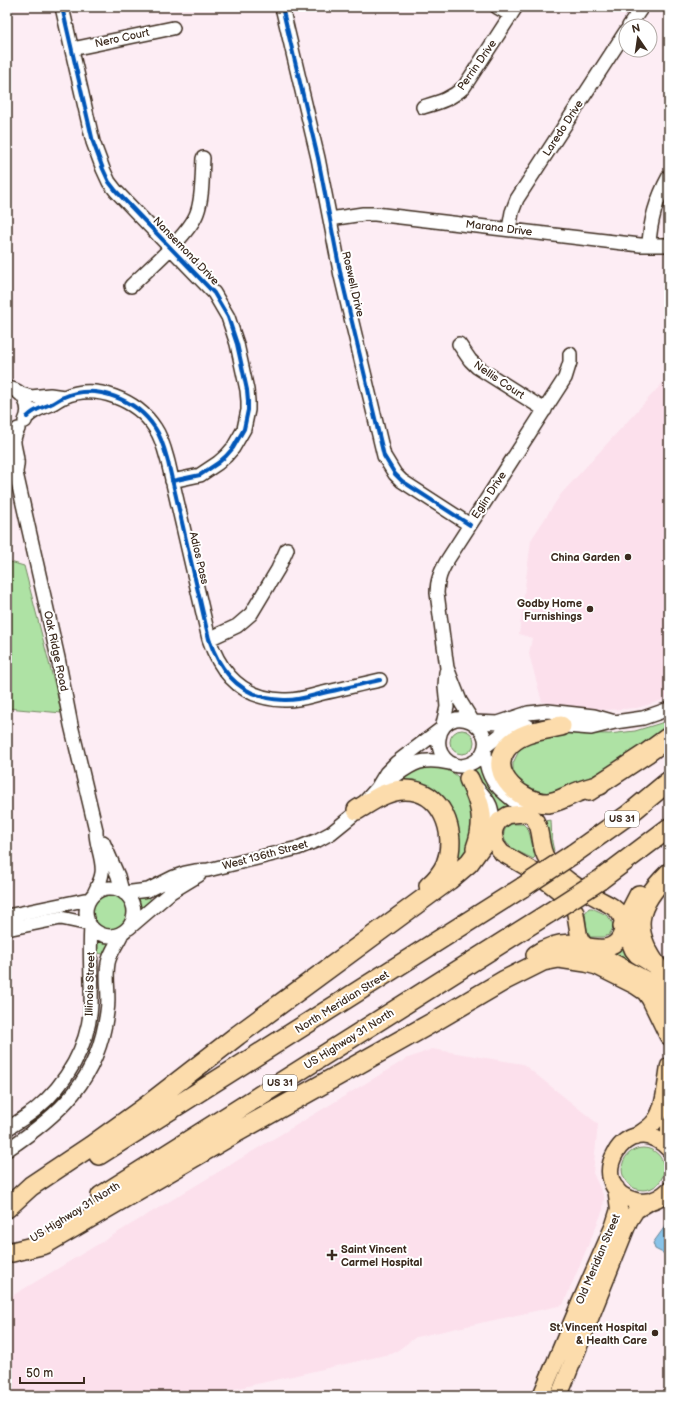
<svg xmlns="http://www.w3.org/2000/svg" width="676" height="1403" font-family="'Balsamiq Sans',sans-serif">
<style>
.built{fill:#fce0ec}
.green{fill:#aee2a4;stroke:#748661}
.water{fill:#88c3e8;stroke:#698697}
.lines{fill:none;stroke-linecap:round;stroke-linejoin:round}
.minor-casing{stroke:#3b2a1e;stroke-width:16}
.major-casing{stroke:#3b2a1e;stroke-width:19}
.highway-casing{stroke:#3b2a1e;stroke-width:22}
.minor{stroke:#fff;stroke-width:13}
.major{stroke:#fcdcac;stroke-width:16}
.highway{stroke:#fcdcac;stroke-width:19}
.highway-bridge-casing{stroke:#3b2a1e;stroke-width:22;stroke-linecap:butt}
.highway-bridge{stroke:#fcdcac;stroke-width:19}
.cycleway-casing{stroke:#fff;stroke-width:6}
.cycleway{stroke:#0057b8;stroke-width:4}
.poi-dot{fill:#3b2a1e;stroke:#fff;stroke-width:1.5}
.labels{text-anchor:middle;dominant-baseline:central;stroke-width:4;stroke-linejoin:round;paint-order:stroke}
.shield{fill:#fff;stroke:#766a62;stroke-width:1}
.shield-label{font-size:10px;font-weight:bold;fill:#3b2a1e}
.street-label{font-size:11px;fill:#3b2a1e;stroke:#fff}
.poi-label{font-size:11px;font-weight:bold;fill:#3b2a1e;stroke:#fff;text-anchor:end}
</style>
<rect width="100%" height="100%" fill="#fdedf4"/>
<filter id="ink" filterUnits="userSpaceOnUse"><feTurbulence type="fractalNoise" baseFrequency=".025" numOctaves="2"/><feDisplacementMap in="SourceGraphic" scale="8" xChannelSelector="R" yChannelSelector="G"/><feConvolveMatrix kernelMatrix="1 2 1 2 8 2 1 2 1" color-interpolation-filters="sRGB"/></filter>
<g filter="url(#ink)">
<path class="built" d="M669 376V697L663 700 637 708 606 710 542 702 529 654 532 638 519 634 531 540 561 494Z
M432 1049 523 1064 598 1124 593 1173 604 1197 603 1210 563 1305 416 1337 394 1353 204 1396H7V1299L406 1059Z"/>
<path class="green" d="M7 561 24 566 62 713 7 708Z
M669 720V728L619 762 588 778 567 792 547 793 540 792 528 788 517 778 513 772V763L518 753 514 749 518 745 565 733 609 734 635 731 658 724Z
M450 742a12 12 0 1 1 24 0a12 12 0 1 1-24 0Z
M480 764C483 789 499 790 510 807L499 811C494 794 480 782 468 769Z
M430 766 449 770 457 776 469 789 474 842 451 872 454 829 398 783C407 775 418 768 430 766Z
M551 820 552 842 554 851 550 853 544 821Z
M512 824H523L528 829 530 835 535 857 533 859C523 853 501 847 504 832 505 828 508 825 512 824Z
M148 894 152 903 138 914 137 905 133 896Z
M92 912a18 18 0 1 1 36 0a18 18 0 1 1-36 0Z
M589 908H592C601 913 613 915 613 928L609 935 603 937H590L587 930 585 913Z
M96 936 105 940H113L106 955 95 952Z
M623 946 669 981V992L610 953Z
M622 1169a21 21 0 1 1 42 0a21 21 0 1 1-42 0Z"/>
<path class="water" d="M669 1223V1256L655 1249 653 1243 666 1225Z"/>
<g class="lines">
<defs>
<path id="minor" d="M62 7 93 142 103 169 109 182 116 191 137 213 214 293 228 317 237 344 247 390 248 401V410L244 429 233 448 226 456 218 463 200 475 172 481
M282 7 318 158 341 276 384 456 395 474 402 481 470 525
M497 7 511 15
M629 26 642 7
M72 49 173 28
M423 107C440 102 451 99 464 87L516 7
M330 219 363 214H375L640 245H669
M509 229 512 212 517 199 626 31
M649 245C650 220 657 198 669 176
M131 286C148 269 189 235 197 213 203 197 202 174 203 158
M459 344 470 360 477 367 545 410
M7 388C24 390 32 407 25 421
M21 394 31 397 50 395 64 397
M27 417C36 408 43 408 53 403 57 401 60 398 64 397 96 383 137 400 155 428 162 438 165 451 168 462L209 639C221 675 244 699 284 700 297 701 311 696 323 693 342 689 361 684 380 680
M18 429C10 442 16 447 17 460 18 464 16 469 16 473L58 658 71 725 96 830C95 844 104 859 102 873 101 881 97 887 94 894
M7 458 8 464 16 473
M209 639 237 626 251 614 278 569 287 549
M456 719C473 717 492 734 483 752 478 763 460 771 449 762 433 751 436 724 456 719Z
M473 722 460 701 447 668 437 593C437 580 441 571 448 559L565 378 570 362V354
M473 722 498 723 528 713 548 711 594 716 615 722
M553 725 591 728 615 722 643 718 669 709
M442 728 447 707 445 686 446 672
M485 747 500 735 528 726
M485 748C485 786 503 790 528 813
M382 785C409 768 415 755 449 763
M477 788C492 804 492 807 494 829
M103 842 118 876 122 891
M86 912a24 24 0 1 1 48 0a24 24 0 1 1-48 0Z
M124 893 148 890 174 877 185 873 195 871 208 870 298 848 318 840 331 833 352 816 377 788 386 773 396 763 441 729
M7 916 89 899
M129 928 171 892 199 875
M7 929 61 918 89 924
M7 1129C16 1123 26 1117 35 1110 67 1084 89 1045 91 1004 92 979 89 953 91 927
M7 1150C61 1113 98 1081 107 1012 110 996 105 979 108 963 110 952 118 943 122 933"/>
<path id="major" d="M528 813C545 824 537 845 547 859 557 874 579 889 595 897 603 902 614 905 620 914 624 921 624 930 620 937 613 951 597 948 584 946L579 936 575 911 560 892 533 871 502 853 496 845 493 830 499 821 508 815Z
M623 926 633 950 637 955 669 975
M587 948 656 985 662 991 669 1007
M669 1127V1137
M635 1137C642 1132 650 1128 655 1121 665 1108 666 1082 669 1066
M669 1149C626 1103 580 1188 636 1201 649 1204 660 1199 669 1190
M541 1396 580 1303 614 1225 619 1209 616 1188
M559 1396 629 1221 636 1210 651 1201"/>
<path id="highway" d="M561 726C543 730 518 732 506 749 487 774 524 804 548 803 557 802 563 798 571 795 580 790 590 788 600 785
M469 779C481 804 486 820 476 848
M589 791 647 753 669 737
M357 810C371 802 386 790 404 790 442 789 458 833 446 864 442 873 436 880 429 886
M573 854 628 815 669 781
M600 880 669 828
M623 926 639 895
M536 955C550 945 567 942 584 946
M659 969C630 930 635 906 669 873
M99 1155 523 887
M101 1196 549 913
M7 1208 31 1186 91 1146 144 1108 238 1035 449 880 469 863 493 830
M12 1252 45 1244 237 1132 437 1020 505 980 543 961 559 958 586 962 597 965 637 985 646 991 651 998 669 1035"/>
</defs>
<use href="#minor" class="minor-casing"/>
<use href="#major" class="major-casing"/>
<use href="#highway" class="highway-casing"/>
<use href="#minor" class="minor"/>
<use href="#major" class="major"/>
<use href="#highway" class="highway"/>
<defs>
<path id="highway-bridge" d="M523 887 573 854
M549 913 600 880"/>
</defs>
<use href="#highway-bridge" class="highway-bridge-casing"/>
<use href="#highway-bridge" class="highway-bridge"/>
<defs>
<path id="cycleway" d="M62 7 93 142 103 169 109 182 116 191 137 213 214 293 228 317 237 344 247 390 248 401V410L244 429 233 448 226 456 218 463 200 475 172 481
M282 7 318 158 341 276 384 456 395 474 402 481 470 525
M27 417C36 408 43 408 53 403 57 401 60 398 64 397 96 383 137 400 155 428 162 438 165 451 168 462L209 639C221 675 244 699 284 700 297 701 311 696 323 693 342 689 361 684 380 680"/>
</defs>
<use href="#cycleway" class="cycleway-casing"/>
<use href="#cycleway" class="cycleway"/>
</g>
</g>
<g class="poi-dot">
<circle cx="628" cy="557" r="4"/>
<circle cx="590" cy="609" r="4"/>
<path d="M330 1249h4v4h4v4h-4v4h-4v-4h-4v-4h4z"/>
<circle cx="655" cy="1333" r="4"/>
</g>
<g class="labels">
<g class="shield">
<rect x="605" y="811" width="34" height="16" rx="3"/>
<rect x="263" y="1075" width="34" height="16" rx="3"/>
</g>
<g class="shield-label">
<text x="622" y="819">US 31</text>
<text x="280" y="1083">US 31</text>
</g>
<g class="street-label">
<text transform="translate(122 38) rotate(-12)">Nero Court</text>
<text transform="translate(477 65) rotate(-55)">Perrin Drive</text>
<text transform="translate(563 128) rotate(-57)">Laredo Drive</text>
<text transform="translate(499 228) rotate(7)">Marana Drive</text>
<text transform="translate(186 251) rotate(46)">Nansemond Drive</text>
<text transform="translate(353 284) rotate(77)">Roswell Drive</text>
<text transform="translate(499 380) rotate(34)">Nellis Court</text>
<text transform="translate(489 495) rotate(-57)">Eglin Drive</text>
<text transform="translate(199 558) rotate(77)">Adios Pass</text>
<text transform="translate(56 651) rotate(78)">Oak Ridge Road</text>
<text transform="translate(265 855) rotate(-15)">West 136th Street</text>
<text transform="translate(90 984) rotate(-88)">Illinois Street</text>
<text transform="translate(342 1002) rotate(-32)">North Meridian Street</text>
<text transform="translate(349 1039) rotate(-32)">US Highway 31 North</text>
<text transform="translate(75 1212) rotate(-32)">US Highway 31 North</text>
<text transform="translate(598 1259) rotate(-67)">Old Meridian Street</text>
</g>
<g class="poi-label">
<text x="620" y="557">China Garden</text>
<text x="582" y="603">Godby Home<tspan x="582" dy="13">Furnishings</tspan></text>
<text x="341" y="1249" text-anchor="start">Saint Vincent<tspan x="341" dy="13">Carmel Hospital</tspan></text>
<text x="647" y="1327">St. Vincent Hospital<tspan x="647" dy="13">&amp; Health Care</tspan></text>
</g>
</g>
<rect width="676" height="1403" fill="none" stroke="#fff" stroke-width="24"/>
<rect x="12" y="12" width="652" height="1379" fill="none" stroke="#3b2a1e" stroke-width="1.5" filter="url(#ink)"/>
<g transform="translate(638 38) rotate(347)"><circle r="19" fill="#ffffff" stroke="#b1aaa5"/>
<path d="M0-3L7 15L0 10L-7 15Z" fill="#3b2a1e"/>
<text y="-6" font-size="11" font-weight="bold" text-anchor="middle" fill="#3b2a1e">N</text>
</g>
<path d="M20 1377v6h64v-6" fill="none" stroke="#3b2a1e" stroke-width="2"/>
<text x="26" y="1377" font-size="12" fill="#3b2a1e" stroke="#ffffff" stroke-width="3" paint-order="stroke">50 m</text>
</svg>
